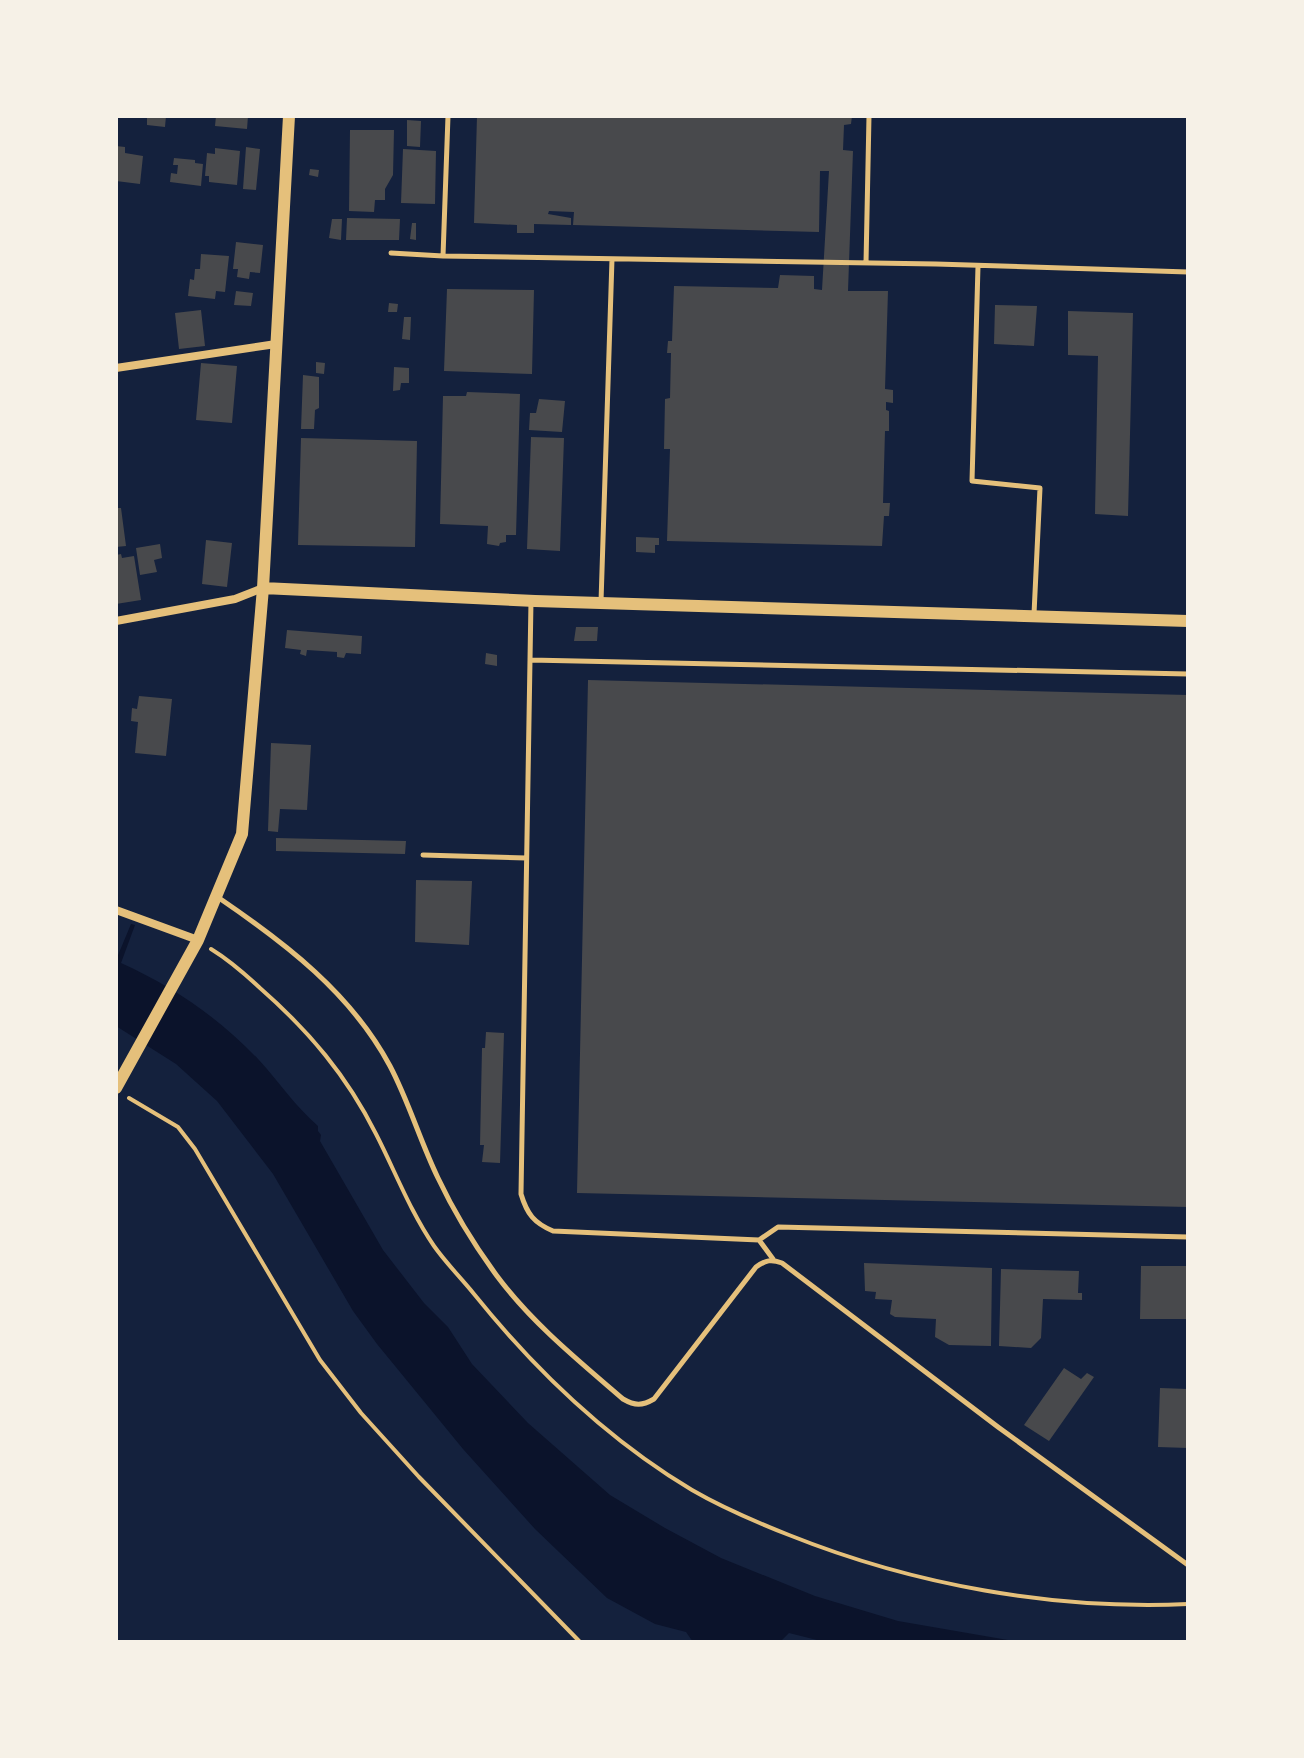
<svg xmlns="http://www.w3.org/2000/svg" width="1304" height="1758" font-family="Montserrat,sans-serif">
<style>
.water{fill:#0b132b}
.building{fill:#48494c}
.lines{fill:none;stroke-linecap:round;stroke-linejoin:round}
.path{stroke:#e5c07b;stroke-width:4}
.service{stroke:#e5c07b;stroke-width:5}
.minor{stroke:#e5c07b;stroke-width:8}
.tertiary{stroke:#e5c07b;stroke-width:12}
</style>
<rect width="100%" height="100%" fill="#14213d"/>
<path class="water" d="M131 924 135 925 121 963C174 987 219 1018 259 1060 279 1082 295 1106 318 1126V1131L321 1135 320 1141 383 1250 424 1303 448 1327 472 1364 528 1423 610 1495 665 1528 721 1558 815 1596 898 1621 1020 1642H825L789 1633 780 1642H693L686 1632 655 1624 607 1598 535 1529 463 1449 377 1344 353 1311 273 1174 217 1101 176 1064 116 1026V960Z"/>
<path class="building" d="M147 116H166L165 127 147 125Z
M216 116H248L247 129 215 126Z
M477 116H852L851 124 844 125 843 150 853 151 848 291H888L885 389 893 390V403L886 402V410L889 411V431H885L883 503H890L889 516H884L882 546 667 541 670 449H664L665 399 670 398 671 353H667L668 341H672L674 286 778 288 780 275 814 276V289L822 290 829 171H820L819 232 573 225 574 212 549 211 548 214 571 218V225L534 224V233H517V225L474 223Z
M407 120 421 121 420 147 407 146Z
M350 130H394L393 175 385 189V200H375L374 212 349 211Z
M116 146 125 147V153L143 156 140 184 116 181Z
M246 147 260 149 256 190 243 189Z
M215 148 240 151 237 185 209 182V176H205L207 153 215 154Z
M403 149 436 151 435 204 401 203Z
M174 158 195 160V163L203 164 201 186 170 182 171 173 177 174 178 165H173Z
M310 169 319 170 318 177 309 175Z
M347 218 400 219 399 240H346Z
M332 219H342L341 240 329 238Z
M412 223H416V240L410 239Z
M236 242 263 245 260 273 250 272 249 279 237 277 238 269H233Z
M201 254 229 256 225 292 216 291 215 299 188 296 190 279 194 280 195 269H200Z
M447 289 534 290 532 374 444 371Z
M236 291 253 293 251 306 234 305Z
M389 303 398 304 397 312H388Z
M995 305 1037 306 1034 346 994 344Z
M201 310 205 346 179 349 175 313Z
M1068 311 1133 313 1128 516 1095 514 1098 356 1068 355Z
M404 317H411L410 340 402 339Z
M316 362 325 363 324 374 316 373Z
M201 363 237 366 232 423 196 420Z
M394 367 409 368V383H401L400 390 393 391Z
M303 375 319 377V408L315 410 314 429H301Z
M467 392 520 394 516 535H506V542L500 543 499 546 487 544 488 526 440 524 443 396H466Z
M539 399 565 401 562 432 529 430 530 413H536Z
M531 437 564 438 560 551 527 549Z
M301 438 417 441 415 547 298 545Z
M116 508H121L126 546 116 547Z
M636 537 659 538V545H655V553L636 552Z
M206 540 232 543 227 587 202 584Z
M160 544 162 558 154 560 157 572 140 575 136 548Z
M121 554 122 558 134 556 141 600 116 604V555Z
M576 627H598L597 641H574Z
M287 630 362 636 361 654 346 653 344 658 337 657V652L307 650 306 656 300 654 301 650 285 648Z
M486 653 497 655V666L485 664Z
M588 680 1188 695V1207L577 1193Z
M139 696 172 699 166 756 135 753 138 722 131 721 132 708 137 709Z
M271 743 311 745 307 810 280 809 278 832 268 831Z
M276 838 406 841 405 854 276 851Z
M416 880 472 881 469 945 415 942Z
M486 1032 504 1033 500 1163 482 1162 484 1145H480L482 1048H485Z
M864 1263 992 1268 991 1346 949 1345 935 1337 936 1319 895 1317 890 1314 892 1300 875 1299 876 1292 865 1291Z
M1141 1266H1188V1319H1140Z
M1001 1269 1079 1271 1078 1293H1082V1300L1043 1299 1041 1338 1031 1348 999 1346Z
M1064 1368 1081 1379 1087 1373 1094 1377 1049 1441 1024 1425Z
M1160 1388 1188 1389V1448L1158 1447Z"/>
<g class="lines">
<path class="path" d="M211 949C229 960 245 974 260 988 309 1031 347 1076 376 1134 395 1171 410 1211 434 1246 446 1263 461 1278 474 1294 536 1371 607 1439 692 1490 723 1508 756 1522 789 1535 914 1585 1053 1610 1188 1604
M129 1098 178 1127 195 1149 320 1360 361 1413 419 1477 580 1642"/>
<path class="service" d="M448 116 443 256 936 264 1188 272
M391 253 443 256
M866 263 869 116
M978 266 972 481 1040 488 1034 614
M601 602 612 259
M530 660 531 601
M423 855 526 858
M219 898C285 943 351 993 390 1066 409 1102 420 1141 438 1178 454 1212 475 1246 497 1276 532 1323 579 1361 623 1399 635 1406 642 1406 654 1399L756 1267C766 1260 771 1259 782 1263L998 1427 1188 1565
M759 1240 778 1227 1188 1237
M773 1259 759 1240 553 1231C534 1223 527 1214 521 1194L530 660 1188 674"/>
<path class="minor" d="M116 368 276 344
M116 621 235 599 263 588
M116 910 198 940"/>
<path class="tertiary" d="M263 588 535 601 1188 621
M116 1088 198 940 242 834 263 588 289 116"/>
</g>
<rect width="1304" height="1758" fill="none" stroke="#f6f1e7" stroke-width="236"/>
</svg>
